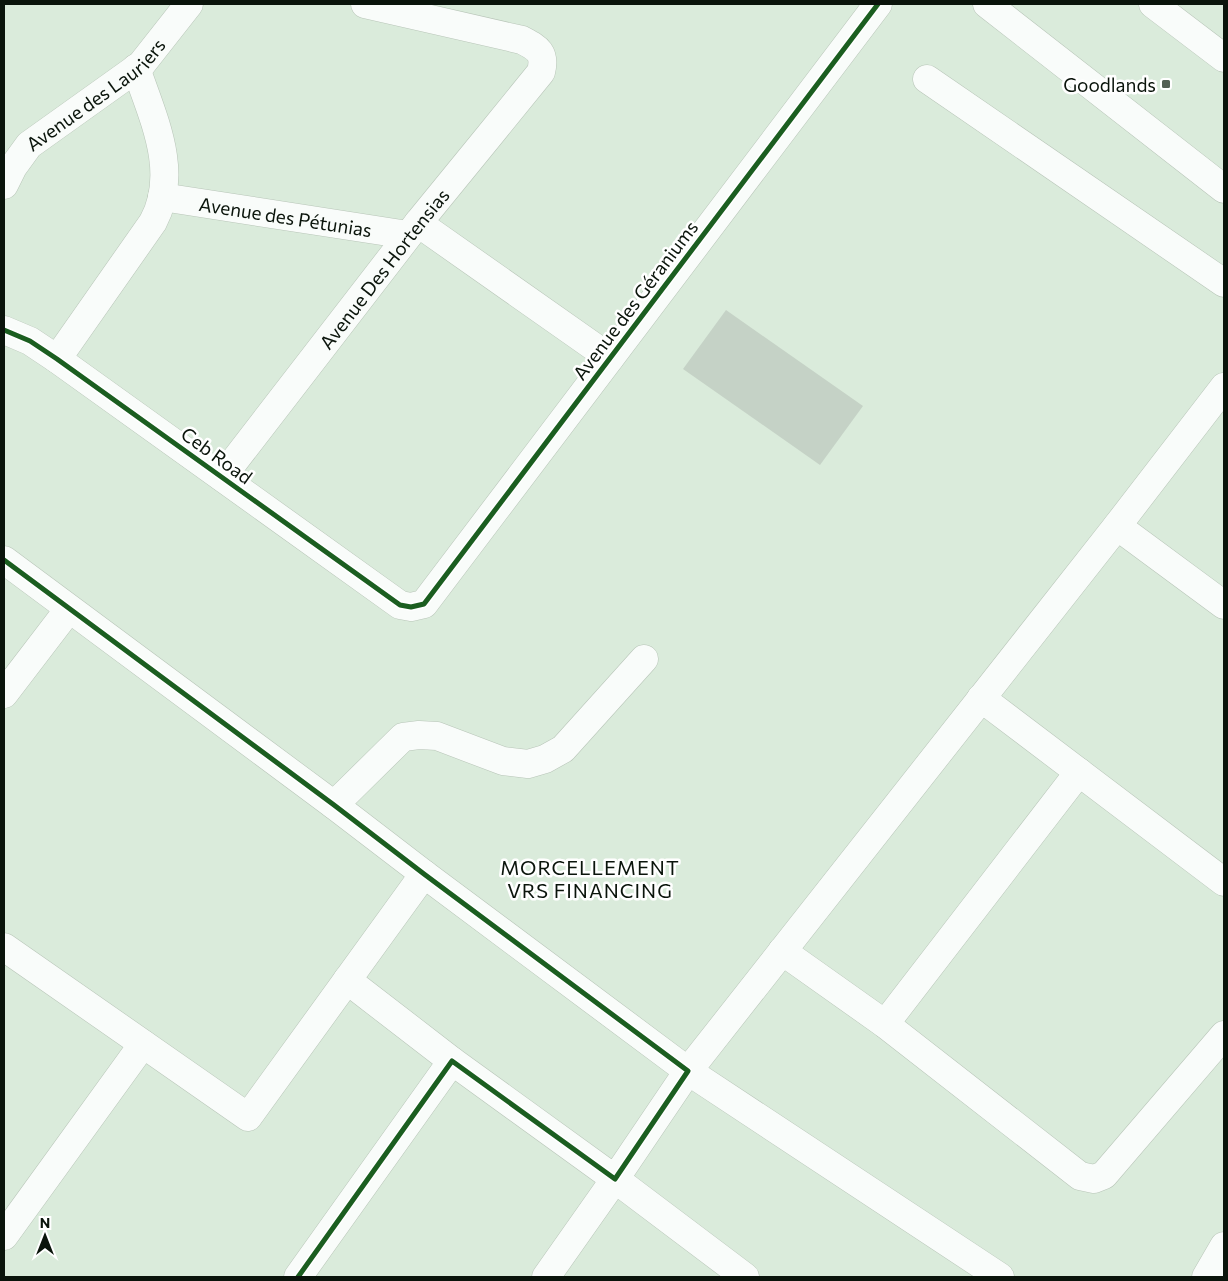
<svg xmlns="http://www.w3.org/2000/svg" width="1228" height="1281" viewBox="0 0 1228 1281" font-family="Commissioner,sans-serif">
<style>
.building{fill:#c5d2c6}
.lines{fill:none;stroke-linecap:round;stroke-linejoin:round}
.minor-casing{stroke:#b8c5b8;stroke-width:29}
.minor{stroke:#f9fcfa;stroke-width:28}
.cycleway-casing{stroke:#fff;stroke-width:8}
.cycleway{stroke:#1b5e20;stroke-width:5}
.poi-dot{fill:#535f54;stroke:#fff;stroke-width:2}
.labels{text-anchor:middle;dominant-baseline:central;stroke-width:5;stroke-linejoin:round;paint-order:stroke}
.poi-label{font-size:19px;fill:#0a140b;stroke:#fff;text-anchor:end}
.street-label{font-size:19px;fill:#0a140b;stroke:#fff}
.neighbourhood-label{font-size:20px;letter-spacing:1px;fill:#0a140b;stroke:#fff}
</style>
<rect width="100%" height="100%" fill="#daebdb"/>
<!-- building -->
<polygon class="building" points="726,310 863,406 820,465 683,369"/>
<g class="lines">
<defs>
<g id="minor">
<polyline points="987,4 1224,189"/>
<polyline points="1153,4 1224,58"/>
<polyline points="927,79 1224,283"/>
<path id="s1" d="M4,185L13,167L29,145L141,65L189,4"/>
<path id="s2" d="M162,197L408,235"/>
<polyline points="418,223 610,358"/>
<polyline points="4,330 30,341 57,359 400,605 411,607 424,604 878,4"/>
<path d="M57,359L153,222C180,172 153,118 136,68"/>
<path id="s3" d="M222,477L418,223L489,136L541,72C546,52 537,48 522,40L365,4"/>
<polyline points="1117,526 1224,605"/>
<polyline points="4,560 334,805 424,874 688,1071 615,1179 452,1061 298,1277"/>
<polyline points="4,694 69,609"/>
<polyline points="981,698 1224,882"/>
<polyline points="334,805 403,737 419,735 437,736 503,761 528,764 545,759 563,749 644,659"/>
<polyline points="4,947 248,1117 424,874"/>
<polyline points="782,951 885,1024 1080,1176 1094,1179 1104,1175 1224,1035"/>
<polyline points="347,980 452,1061"/>
<polyline points="885,1024 1079,772"/>
<polyline points="4,1236 143,1044"/>
<polyline points="546,1277 615,1179 745,1277"/>
<polyline points="1000,1277 688,1071 1117,526 1224,387"/>
<polyline points="1206,1277 1224,1246"/>
</g>
</defs>
<!-- minor casing -->
<use href="#minor" class="minor-casing"/>
<!-- minor -->
<use href="#minor" class="minor"/>
<defs>
<g id="cycleway">
<polyline points="4,330 30,341 57,359 400,605 411,607 424,604 878,4"/>
<polyline points="4,560 334,805 424,874 688,1071 615,1179 452,1061 298,1277"/>
</g>
</defs>
<!-- cycleway casing -->
<use href="#cycleway" class="cycleway-casing"/>
<!-- cycleway -->
<use href="#cycleway" class="cycleway"/>
</g>
<!-- markers -->
<rect class="poi-dot" x="1161" y="79" width="10" height="10" rx="2.5"/>
<g class="labels">
<!-- poi labels -->
<g class="poi-label">
<text x="1156" y="84">Goodlands</text>
</g>
<!-- street labels -->
<g class="street-label">
<text stroke="none"><textPath href="#s1" startOffset="131">Avenue des Lauriers</textPath></text>
<text stroke="none"><textPath href="#s2" startOffset="125">Avenue des Pétunias</textPath></text>
<text stroke="none"><textPath href="#s3" startOffset="264">Avenue Des Hortensias</textPath></text>
<text transform="translate(635 300) rotate(-53)">Avenue des Géraniums</text>
<text transform="translate(217 455) rotate(36)">Ceb Road</text>
</g>
<!-- neighbourhood labels -->
<g class="neighbourhood-label">
<text x="590" y="867">MORCELLEMENT<tspan x="590" dy="23">VRS FINANCING</tspan></text>
</g>
</g>
<!-- border -->
<rect width="1228" height="1281" fill="none" stroke="#0a140b" stroke-width="10"/>
<!-- north arrow -->
<g transform="translate(45 1236)" stroke="#ffffff" stroke-width="4" paint-order="stroke">
<path d="M0-4L9 19L0 12L-9 19Z" fill="#0a140b"/>
<text y="-8" font-size="14" font-weight="bold" text-anchor="middle" fill="#0a140b">N</text>
</g>
</svg>
